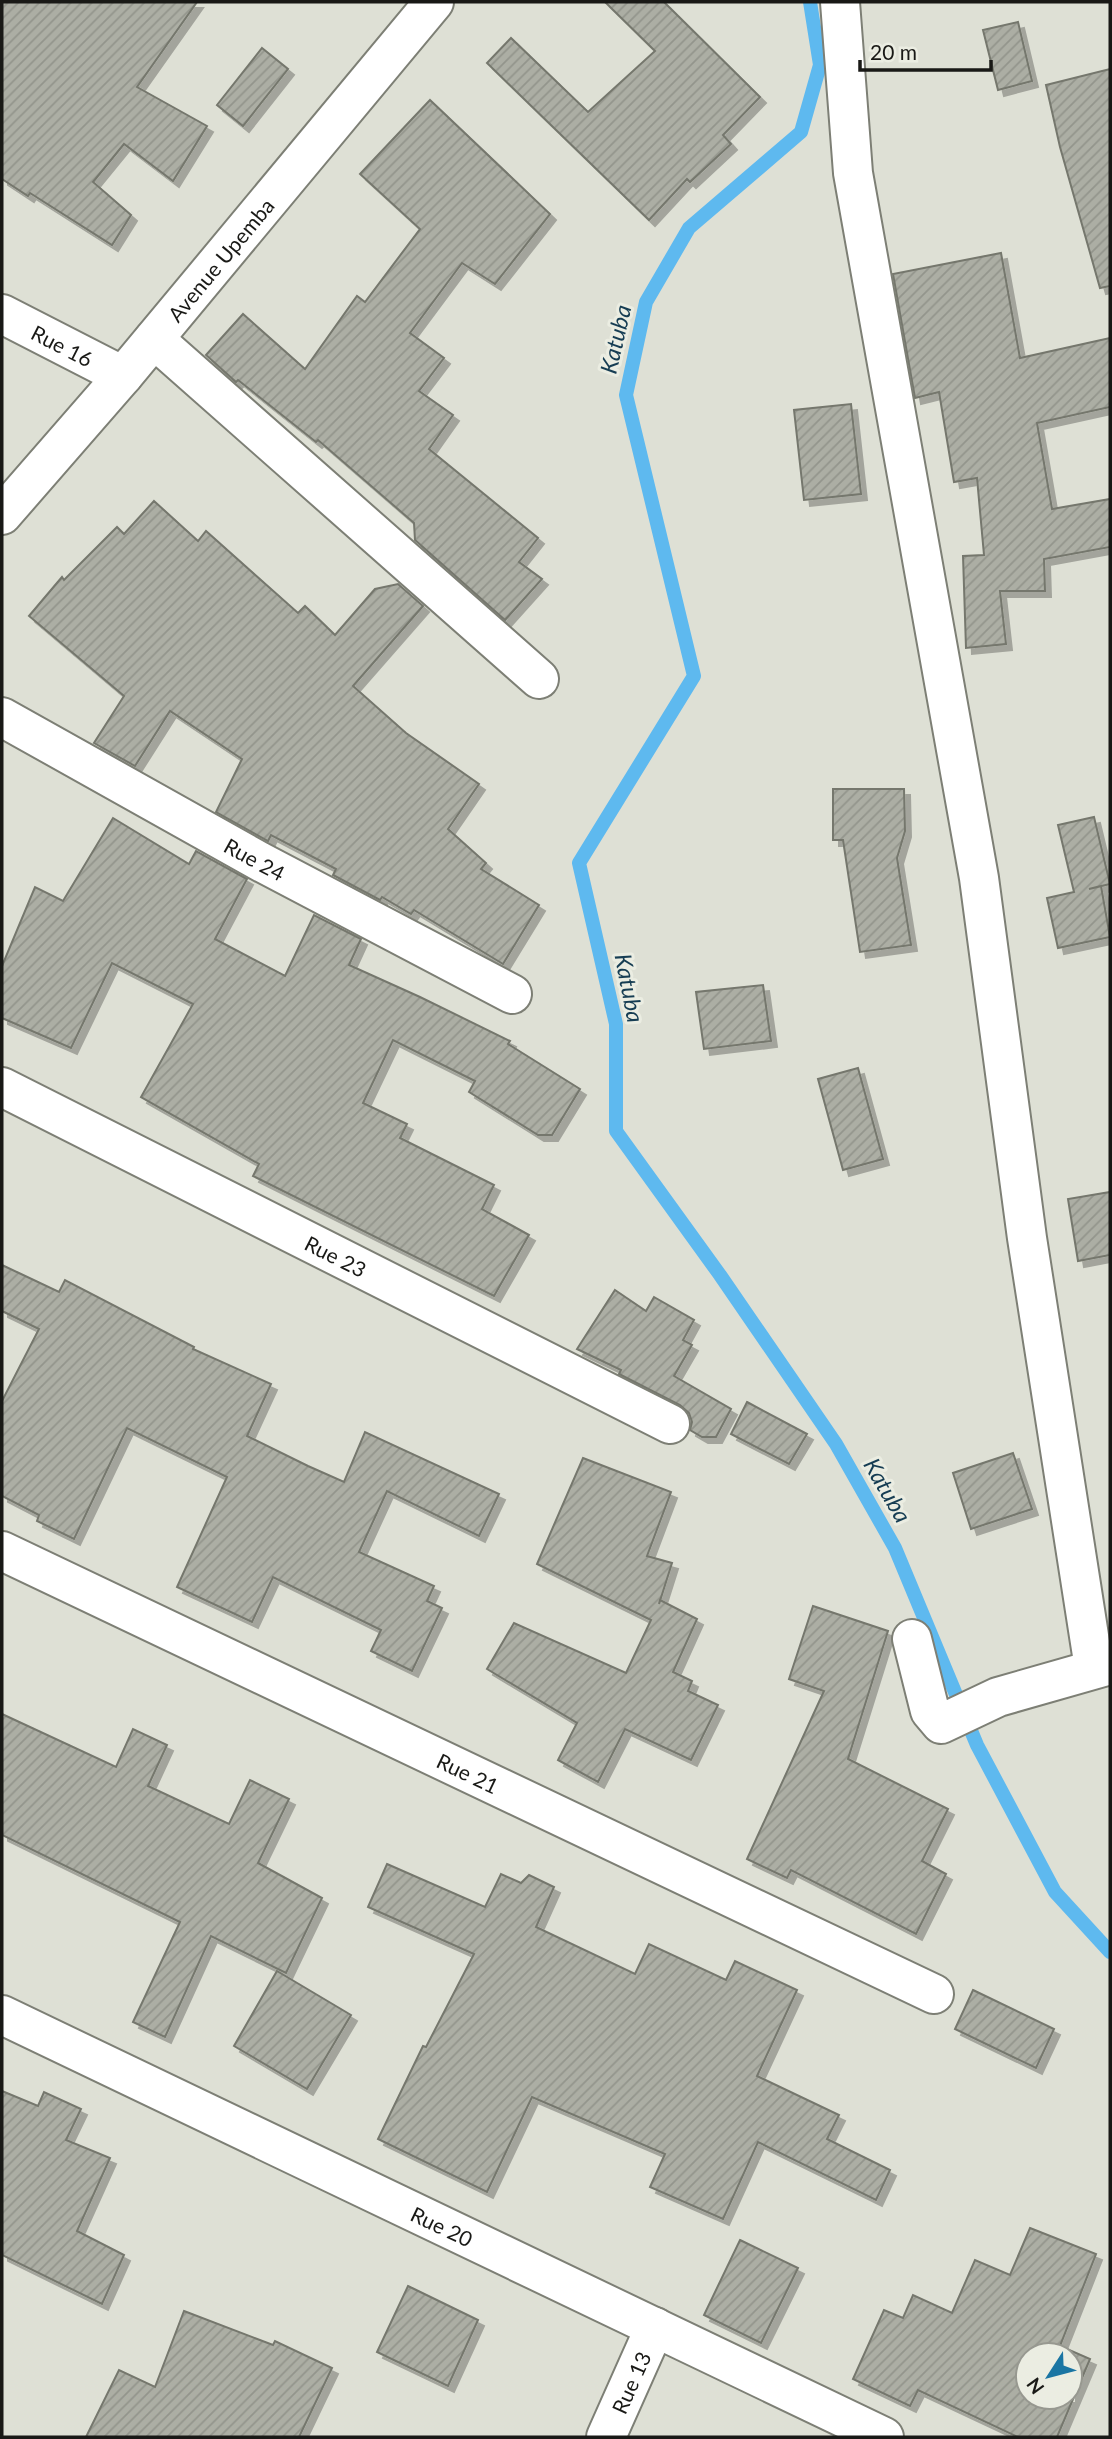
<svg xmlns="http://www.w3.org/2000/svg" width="1112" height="2439" viewBox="0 0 1112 2439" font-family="Lato,sans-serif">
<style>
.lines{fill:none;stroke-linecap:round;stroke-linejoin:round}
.stream{stroke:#5eb9ef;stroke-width:14}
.building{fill:url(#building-hatch);stroke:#75776d;stroke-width:2;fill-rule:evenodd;filter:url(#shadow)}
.street-casing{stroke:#7d7f75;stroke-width:42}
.secondary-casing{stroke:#7d7f75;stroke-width:42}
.street{stroke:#fff;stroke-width:38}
.secondary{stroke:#fff;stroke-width:38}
.labels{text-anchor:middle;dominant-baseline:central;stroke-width:6;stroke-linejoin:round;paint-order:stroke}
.street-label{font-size:21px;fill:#191916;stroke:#ebede2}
.water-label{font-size:23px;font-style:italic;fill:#163d53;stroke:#ebede2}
</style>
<defs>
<pattern id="building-hatch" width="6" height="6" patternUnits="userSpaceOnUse" patternTransform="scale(1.75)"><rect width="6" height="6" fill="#acaea4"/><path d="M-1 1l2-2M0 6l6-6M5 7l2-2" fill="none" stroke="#93958c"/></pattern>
<filter id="shadow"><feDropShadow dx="6" dy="6" stdDeviation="0" flood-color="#0004"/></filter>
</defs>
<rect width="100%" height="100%" fill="#dee0d5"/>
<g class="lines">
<!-- stream -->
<polyline class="stream" points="810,2 820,65 801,132 689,228 646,302 626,395 694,676 579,863 616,1024 616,1131 720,1275 836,1444 895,1548 977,1745 1055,1892 1110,1952"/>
</g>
<!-- building -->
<g class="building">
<polygon points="2,2 197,2 137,87 207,126 173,181 124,144 93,182 131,215 112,245 30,193 28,196 2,179"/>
<polygon points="605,2 664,2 760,97 723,135 731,144 690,182 687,179 649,220 487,63 511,38 588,112 655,51"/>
<polygon points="1018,22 1032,81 998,90 983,30"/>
<polygon points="262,48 288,69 243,126 217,105"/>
<polygon points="1110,69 1110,286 1100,288 1060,147 1046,85"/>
<polygon points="430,100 550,214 495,284 462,263 410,333 444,358 419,391 453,415 429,449 538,538 519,562 542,579 505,620 415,540 414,523 318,440 316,442 238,380 236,382 206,355 243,314 305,369 357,296 365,302 420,229 360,174"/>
<polygon points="1001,253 1020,358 1110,338 1110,407 1037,423 1052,509 1110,499 1110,547 1044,559 1045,591 1000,591 1006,644 966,648 963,556 984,555 977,478 954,482 939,392 915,398 893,274"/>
<polygon points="851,404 861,494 804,500 794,410"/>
<polygon points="154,501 198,541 206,531 298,613 305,606 335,635 375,589 398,584 423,606 353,686 406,733 479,784 448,829 486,863 481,869 539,905 503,964 414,910 411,914 382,897 380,900 333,875 336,869 271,835 268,841 216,812 242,759 170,711 135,766 94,743 124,696 29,616 62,577 64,580 117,527 124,534"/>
<polygon points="833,789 904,789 905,831 897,858 911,945 860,952 843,840 833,840"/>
<polygon points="1094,817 1110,884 1089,889 1101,886 1110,937 1058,948 1047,898 1074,892 1058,825"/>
<polygon points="113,818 189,864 196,851 247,879 215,939 285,976 314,915 361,939 349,965 420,997 510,1041 508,1044 580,1089 552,1135 538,1135 469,1092 475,1081 393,1040 363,1103 407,1124 400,1138 494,1185 482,1209 529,1235 494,1296 253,1176 259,1164 141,1097 193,1004 112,963 71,1048 2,1018 2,966 35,887 63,901"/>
<polygon points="763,985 771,1041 704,1049 696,992"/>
<polygon points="858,1068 883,1159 843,1170 818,1079"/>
<polygon points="1110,1192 1110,1255 1078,1261 1068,1199"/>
<polygon points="2,1265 59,1292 65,1280 194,1347 193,1349 271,1384 247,1436 308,1466 344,1482 365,1432 499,1494 479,1536 387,1491 359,1552 434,1586 427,1601 442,1608 412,1671 371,1651 381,1630 273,1577 252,1622 177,1587 227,1477 127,1428 74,1539 37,1521 39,1515 2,1496 2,1401 39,1329 2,1311"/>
<polygon points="615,1290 646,1311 654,1297 694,1320 683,1340 692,1345 674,1376 731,1409 716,1437 702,1437 690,1430 692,1422 689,1413 680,1405 619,1374 621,1370 577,1349"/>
<polygon points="747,1402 807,1434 789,1464 731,1434"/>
<polygon points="1013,1453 1032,1509 971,1529 953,1473"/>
<polygon points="583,1458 671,1492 647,1556 672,1563 659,1604 660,1600 697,1619 673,1672 692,1681 688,1691 718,1705 691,1760 625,1729 598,1782 558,1760 577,1723 487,1669 514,1623 626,1673 651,1620 537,1564"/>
<polygon points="813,1606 888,1631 848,1759 948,1809 922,1861 946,1874 916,1934 791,1870 787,1878 747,1859 824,1691 789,1679"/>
<polygon points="2,1714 116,1767 133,1729 167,1745 148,1786 229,1824 250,1780 289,1799 258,1863 322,1898 286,1973 211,1936 165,2037 133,2022 180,1922 2,1835"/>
<polygon points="387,1864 485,1907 501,1874 521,1883 529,1875 554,1887 536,1927 635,1974 649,1944 726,1980 735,1961 797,1990 757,2076 839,2115 827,2139 890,2170 876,2200 758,2142 723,2219 650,2187 665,2154 532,2097 487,2192 378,2139 423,2046 426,2047 474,1954 368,1907"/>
<polygon points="277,1971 351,2015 307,2089 234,2046"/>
<polygon points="973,1990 1054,2029 1036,2068 955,2029"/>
<polygon points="2,2091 38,2106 44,2092 81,2109 66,2140 110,2158 77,2231 124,2255 102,2304 2,2255"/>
<path d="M1030,2228L1096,2254L1060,2346L1090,2359L1057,2437H1018L918,2390L910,2406L853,2379L884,2310L903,2318L913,2295L952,2313L975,2260L1010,2275ZM1028,2355H1070V2397H1028Z"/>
<polygon points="740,2240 798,2268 761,2343 704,2315"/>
<polygon points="408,2286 478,2320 448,2386 377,2352"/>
<polygon points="184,2311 273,2345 275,2341 332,2368 299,2437 86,2437 119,2370 155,2387"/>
</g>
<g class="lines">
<defs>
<g id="street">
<polyline points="840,2 853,173 979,878 1027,1238 1094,1668"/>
<path id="s1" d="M2,314L123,376"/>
<polyline points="154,339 539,679"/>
<path id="s2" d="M2,717L259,861L512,994"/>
<path id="s3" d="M2,1087L670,1424"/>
<path id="s4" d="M2,1551L934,1994"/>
<polyline points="912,1639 930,1711 941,1724 998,1697 1110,1665"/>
<path id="s5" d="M2,2015L884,2437"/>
<path id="s6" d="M606,2437L655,2327"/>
</g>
<g id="secondary">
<path id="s7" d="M2,515L123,376L434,2"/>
</g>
</defs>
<!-- street casing -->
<use href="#street" class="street-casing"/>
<!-- secondary casing -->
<use href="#secondary" class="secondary-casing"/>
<!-- street -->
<use href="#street" class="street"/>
<!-- secondary -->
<use href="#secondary" class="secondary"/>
</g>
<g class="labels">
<!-- street labels -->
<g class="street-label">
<text stroke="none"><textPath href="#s7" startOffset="336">Avenue Upemba</textPath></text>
<text stroke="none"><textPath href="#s1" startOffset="68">Rue 16</textPath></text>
<text stroke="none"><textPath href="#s2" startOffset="290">Rue 24</textPath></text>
<text stroke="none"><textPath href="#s3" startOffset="374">Rue 23</textPath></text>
<text stroke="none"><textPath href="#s4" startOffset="516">Rue 21</textPath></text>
<text stroke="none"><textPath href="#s5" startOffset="488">Rue 20</textPath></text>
<text stroke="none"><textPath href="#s6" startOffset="60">Rue 13</textPath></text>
</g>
<!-- water labels -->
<g class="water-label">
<text transform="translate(615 339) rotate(-77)">Katuba</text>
<text transform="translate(630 988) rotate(79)">Katuba</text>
<text transform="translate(888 1490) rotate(60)">Katuba</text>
</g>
</g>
<!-- border -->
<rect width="1112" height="2439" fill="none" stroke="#191916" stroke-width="7"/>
<!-- north arrow -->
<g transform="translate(1049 2376) rotate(234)"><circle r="33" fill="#ebede2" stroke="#979890" stroke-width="2"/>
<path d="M0-5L12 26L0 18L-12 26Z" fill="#1a75a3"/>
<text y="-10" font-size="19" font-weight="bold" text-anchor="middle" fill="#191916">N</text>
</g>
<!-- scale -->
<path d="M860 60v10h131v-10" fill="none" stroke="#191916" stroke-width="3.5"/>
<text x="870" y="60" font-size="21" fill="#191916" stroke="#ebede2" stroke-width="5" paint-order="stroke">20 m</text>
</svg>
